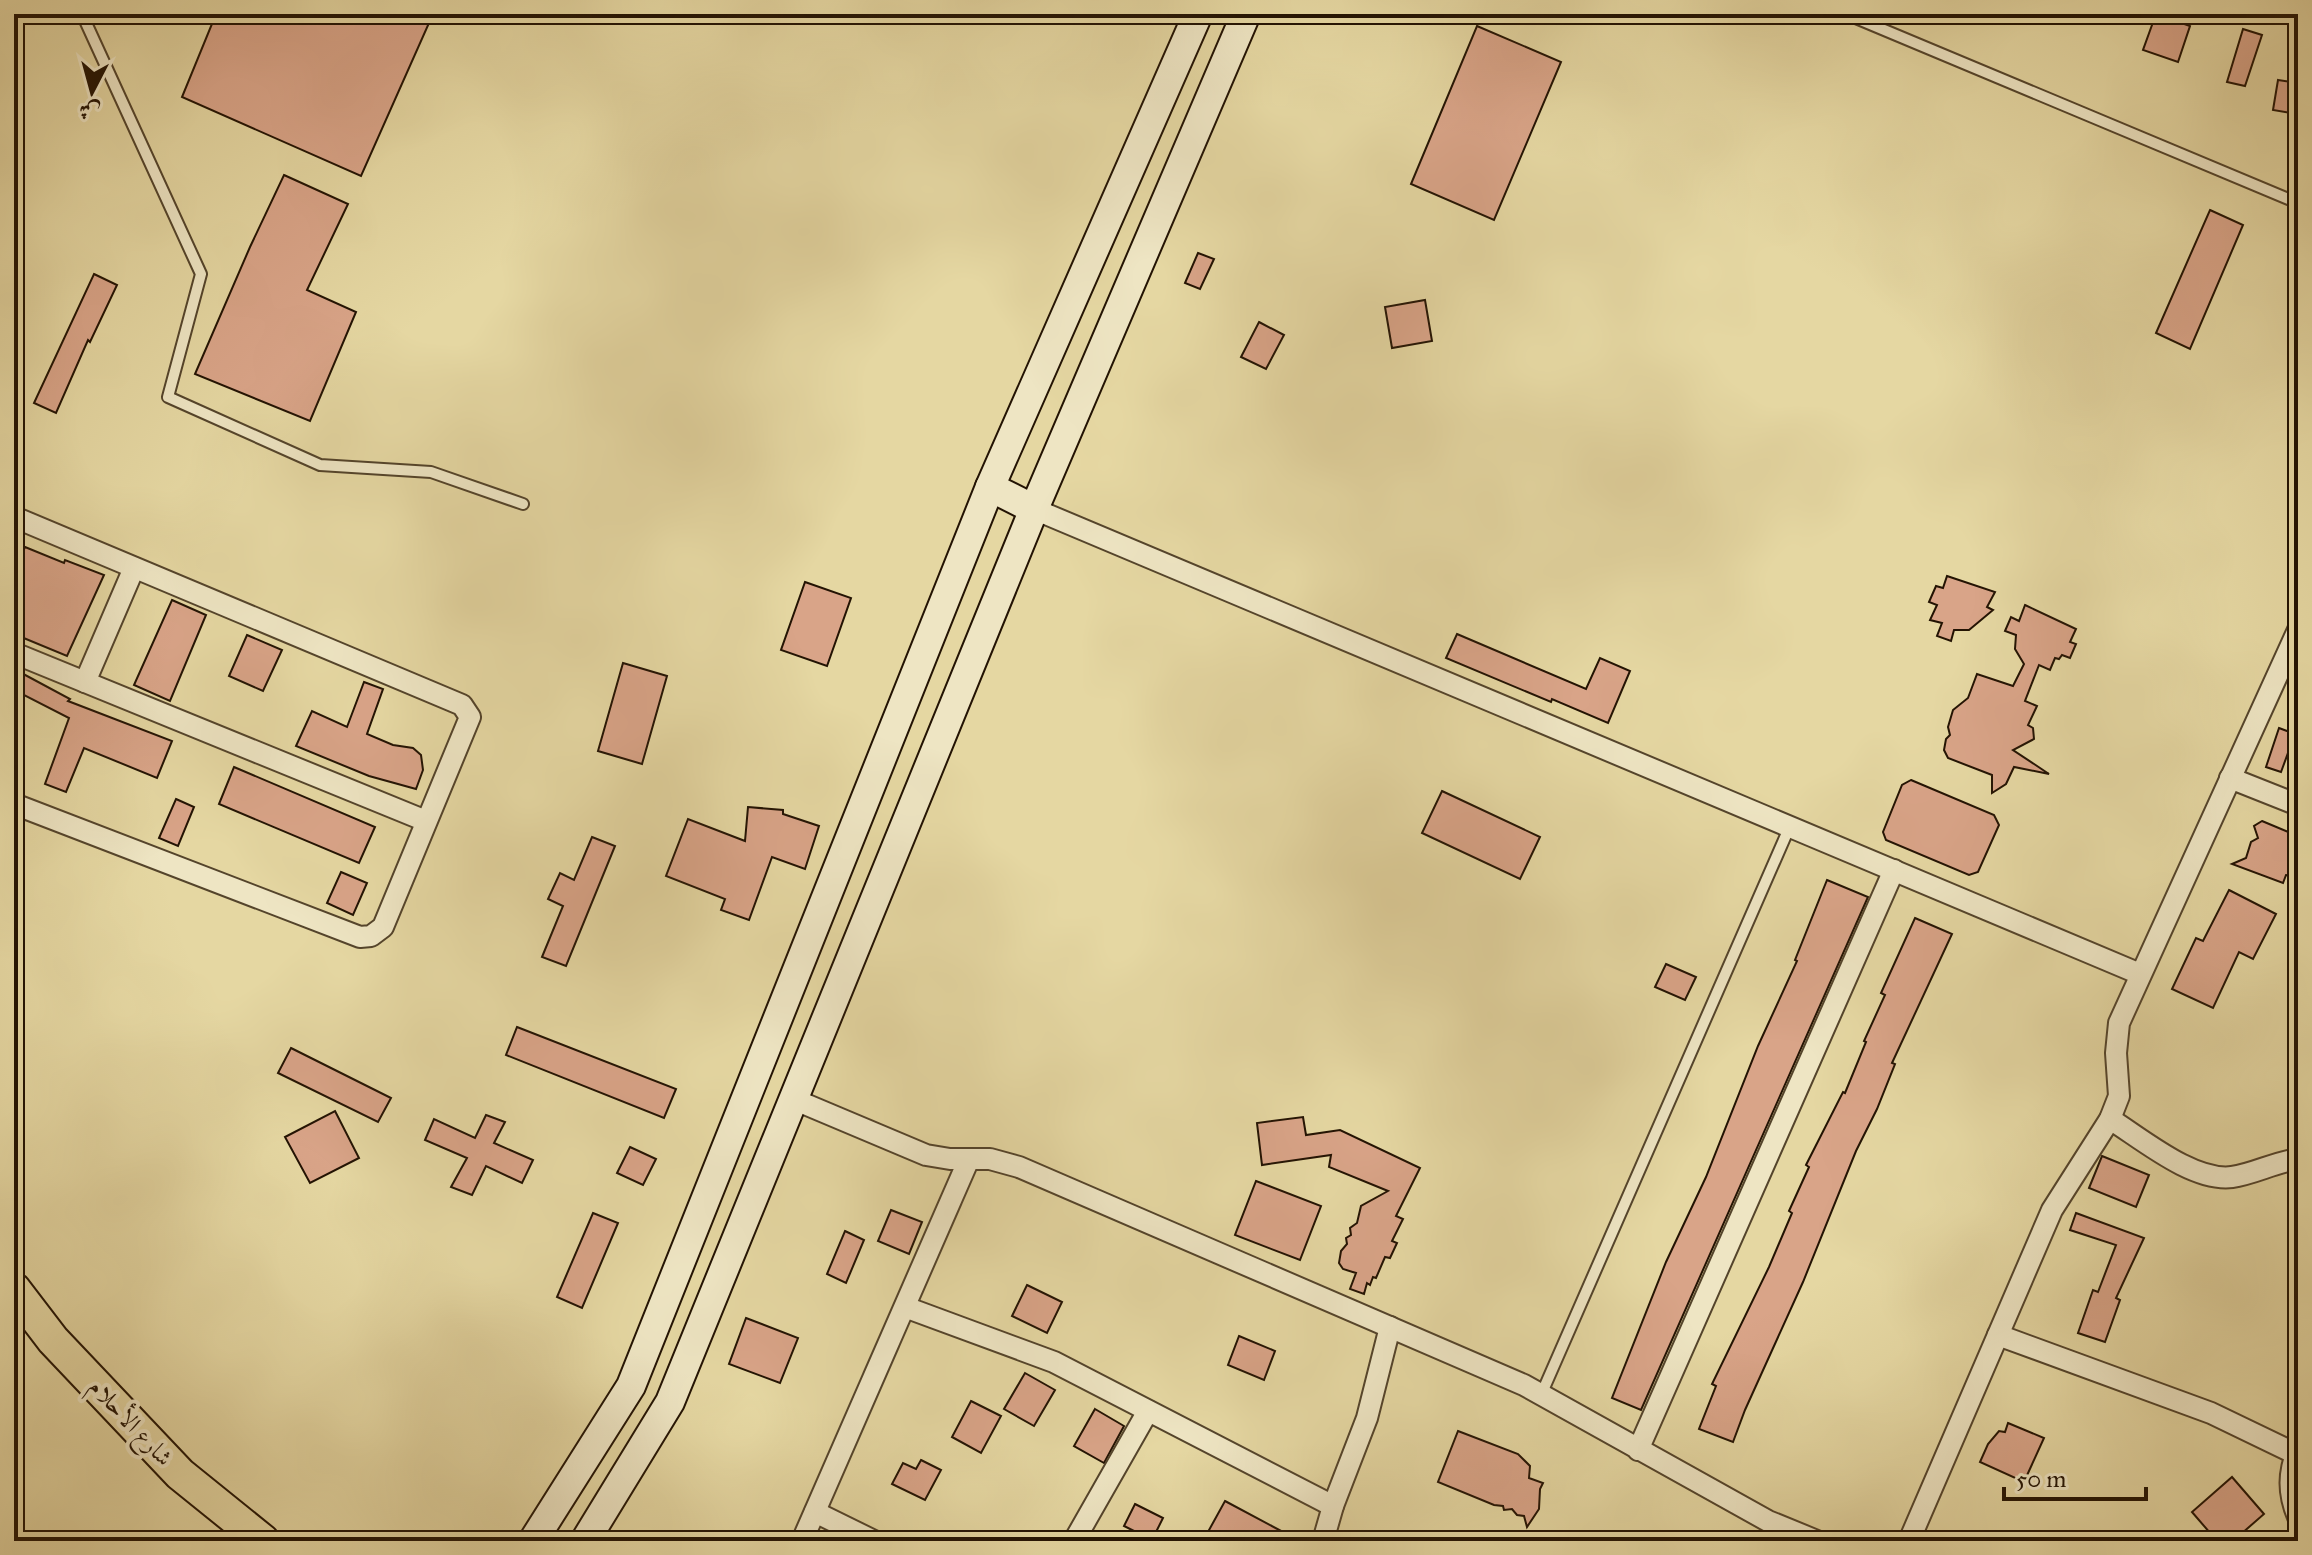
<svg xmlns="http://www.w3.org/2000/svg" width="2312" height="1555" viewBox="0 0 2312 1555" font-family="'IM FELL Great Primer',Amiri,serif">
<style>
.building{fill:#d9a488;stroke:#231303;stroke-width:2}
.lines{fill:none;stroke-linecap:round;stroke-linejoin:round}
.lane-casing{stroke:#54442b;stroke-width:14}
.street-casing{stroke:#54442b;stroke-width:24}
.secondary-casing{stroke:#231303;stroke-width:32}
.primary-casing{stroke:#231303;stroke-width:36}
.lane{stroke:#eee5c3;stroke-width:10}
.street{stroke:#eee5c3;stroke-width:20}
.secondary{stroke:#eee5c3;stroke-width:28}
.primary{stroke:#e5d7a2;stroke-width:32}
.labels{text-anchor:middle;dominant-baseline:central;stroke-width:8;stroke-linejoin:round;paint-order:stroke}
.street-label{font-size:24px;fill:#231303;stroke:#eee5c3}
</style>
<rect width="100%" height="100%" fill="#e5d7a2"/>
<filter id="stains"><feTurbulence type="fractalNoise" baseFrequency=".0025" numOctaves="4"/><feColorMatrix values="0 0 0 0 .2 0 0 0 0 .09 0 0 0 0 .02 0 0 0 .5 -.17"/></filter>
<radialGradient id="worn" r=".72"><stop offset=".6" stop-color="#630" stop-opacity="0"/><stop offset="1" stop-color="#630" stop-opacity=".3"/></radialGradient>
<!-- building -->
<g class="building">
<polygon points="216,14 433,14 361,176 182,97"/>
<polygon points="2156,14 2190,26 2178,62 2143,50"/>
<polygon points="1477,26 1561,62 1494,220 1411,184"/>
<polygon points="2243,29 2262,35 2245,86 2227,82"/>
<polygon points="2278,80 2298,83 2298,114 2273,110"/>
<polygon points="284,175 348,204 307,290 356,312 310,421 195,374 250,247"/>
<polygon points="2210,210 2243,225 2190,349 2156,333"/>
<polygon points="1198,253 1214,259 1200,289 1185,283"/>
<polygon points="94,274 117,285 90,342 88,340 56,413 34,403"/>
<polygon points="1425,300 1432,341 1392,348 1385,307"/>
<polygon points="1259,322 1284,335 1266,369 1241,357"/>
<polygon points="25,547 64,563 65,560 104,575 67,656 14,634 14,571"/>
<polygon points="1947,576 1995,592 1987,607 1993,610 1969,630 1954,630 1951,641 1937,636 1942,623 1930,620 1937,605 1929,602 1936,586 1943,588"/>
<polygon points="805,582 851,598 827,666 781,650"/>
<polygon points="172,600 206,615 170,701 134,685"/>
<polygon points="2025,605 2076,629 2070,642 2076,644 2070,658 2062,655 2059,659 2055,658 2050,670 2039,665 2025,701 2037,706 2028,725 2033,728 2034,739 2013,750 2049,774 2014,767 2006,784 1992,793 1992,775 1948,758 1944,750 1946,739 1950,735 1948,727 1953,710 1968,698 1977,674 2013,686 2024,664 2015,649 2016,635 2005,631 2011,617 2019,621"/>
<polygon points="1457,634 1586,689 1600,658 1630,671 1608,723 1552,699 1551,702 1446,658"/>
<polygon points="247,635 282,650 263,691 229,676"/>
<polygon points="623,663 667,676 642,764 598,751"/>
<polygon points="14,669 70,699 68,701 172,741 157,778 84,748 66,792 45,784 69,718 14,690"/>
<polygon points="364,682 383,689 367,734 393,745 413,748 421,755 423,770 416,789 369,776 296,746 312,711 347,727"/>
<polygon points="2279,728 2295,734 2281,772 2266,767"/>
<polygon points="234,767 375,827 359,863 219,804"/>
<polygon points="1911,780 1994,815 1999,825 1978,872 1969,875 1886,840 1883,832 1902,785"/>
<polygon points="1442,791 1540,837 1520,879 1422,833"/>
<polygon points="176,799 194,807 178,846 159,838"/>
<polygon points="748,807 783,810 783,814 819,826 805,869 772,857 749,920 721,910 725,899 666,876 688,819 745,841"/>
<polygon points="2262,821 2298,836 2298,877 2286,875 2283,883 2232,864 2246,858 2251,842 2258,838 2254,826"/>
<polygon points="592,837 615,846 566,966 542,957 563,906 548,899 560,873 574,880"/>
<polygon points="341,872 367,883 353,915 327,903"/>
<polygon points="1827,880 1868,897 1641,1410 1612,1398 1666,1262 1706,1177 1758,1046 1797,961 1795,960"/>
<polygon points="2229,890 2276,914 2253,959 2239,952 2213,1008 2172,989 2196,938 2203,941"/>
<polygon points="1915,918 1952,934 1892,1063 1895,1064 1877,1109 1856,1151 1803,1282 1745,1410 1733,1442 1699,1429 1716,1386 1712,1384 1769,1267 1792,1213 1789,1211 1809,1167 1806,1165 1843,1092 1845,1093 1866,1042 1864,1041 1885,995 1881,993"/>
<polygon points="1666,964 1696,977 1685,1000 1655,987"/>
<polygon points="517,1027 676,1089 664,1118 506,1055"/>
<polygon points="291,1048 391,1098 378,1122 278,1073"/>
<polygon points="335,1111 359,1158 310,1183 285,1137"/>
<polygon points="486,1115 505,1122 494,1143 533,1160 522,1183 486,1166 472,1195 451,1187 467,1158 425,1140 434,1119 475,1138"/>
<polygon points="1303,1117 1306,1135 1340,1130 1420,1168 1396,1216 1403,1219 1392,1241 1397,1243 1390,1258 1385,1257 1376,1278 1373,1277 1370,1285 1367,1283 1364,1294 1350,1289 1356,1273 1343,1269 1339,1263 1341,1251 1347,1244 1346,1238 1351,1235 1350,1228 1357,1223 1361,1206 1388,1191 1329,1167 1331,1155 1262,1165 1257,1123"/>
<polygon points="630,1147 656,1159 643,1185 617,1173"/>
<polygon points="2102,1156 2149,1175 2136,1207 2089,1188"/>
<polygon points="1256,1181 1321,1206 1300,1260 1235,1235"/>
<polygon points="891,1210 922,1222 909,1254 878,1241"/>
<polygon points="593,1213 618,1223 582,1308 557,1297"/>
<polygon points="2076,1213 2144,1238 2116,1298 2120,1300 2105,1342 2078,1333 2093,1290 2098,1292 2116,1245 2070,1230"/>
<polygon points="845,1231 864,1240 846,1283 827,1274"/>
<polygon points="1027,1285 1062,1302 1047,1333 1012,1316"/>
<polygon points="746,1318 798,1338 780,1383 729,1364"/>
<polygon points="1239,1336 1275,1351 1264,1380 1228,1365"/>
<polygon points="1025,1373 1055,1390 1034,1426 1004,1409"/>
<polygon points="971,1401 1001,1416 981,1453 952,1437"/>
<polygon points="1095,1409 1124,1426 1104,1463 1074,1446"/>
<polygon points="2008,1423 2044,1438 2024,1482 1980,1462 1988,1444 1999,1431 2005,1432"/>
<polygon points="1458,1431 1518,1454 1530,1466 1529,1478 1543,1483 1540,1489 1539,1509 1527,1527 1524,1516 1517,1515 1512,1509 1504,1510 1503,1506 1494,1505 1438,1482"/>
<polygon points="921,1460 941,1470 925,1500 892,1484 903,1463 916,1469"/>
<polygon points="2232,1477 2264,1514 2233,1541 2217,1541 2192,1512"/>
<polygon points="1225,1501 1300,1541 1203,1541"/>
<polygon points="1135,1504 1163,1518 1152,1540 1124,1526"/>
</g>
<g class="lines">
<defs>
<g id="lane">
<polyline points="82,14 201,274 168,397 320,465 431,472 523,504"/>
<polyline points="1846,14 2298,203"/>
<polyline points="1541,1395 1790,826"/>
</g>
<g id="street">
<polyline points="1034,509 2140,974"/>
<polyline points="14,517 462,705 470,717 383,927 371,936 360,937 14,804"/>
<polyline points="14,653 426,821"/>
<polyline points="85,682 134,568"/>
<polyline points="2230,778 2298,805"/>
<polyline points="793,1099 926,1155 950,1159 990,1159 1019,1167 1524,1385 1768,1521 1817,1541"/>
<path d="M2110,1119C2142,1139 2193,1182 2232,1177C2254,1174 2275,1162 2298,1159"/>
<polyline points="905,1307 1054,1362 1333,1506"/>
<polyline points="1998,1335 2211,1413 2296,1454"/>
<path d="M2298,1449C2288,1473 2288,1493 2298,1517"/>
<polyline points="1638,1450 1894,870"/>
<polyline points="815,1512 874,1541"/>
<polyline points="802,1541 969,1159"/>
<polyline points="1074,1541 1148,1411"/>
<polyline points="1323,1541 1333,1506 1367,1418 1390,1327"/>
<polyline points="1909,1541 2052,1210 2110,1119 2119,1096 2116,1053 2119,1023 2298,630"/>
</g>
<g id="secondary">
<polyline points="990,487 1034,509"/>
<polyline points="533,1541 631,1386 990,487 1198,14"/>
<polyline points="585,1541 670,1402 1034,509 1246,14"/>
</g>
<polyline id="primary" points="14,1289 53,1340 180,1474 263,1541"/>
</defs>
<!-- lane casing -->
<use href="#lane" class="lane-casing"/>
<!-- street casing -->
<use href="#street" class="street-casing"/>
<!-- secondary casing -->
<use href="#secondary" class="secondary-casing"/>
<!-- primary casing -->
<use href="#primary" class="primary-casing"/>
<!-- lane -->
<use href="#lane" class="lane"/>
<!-- street -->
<use href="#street" class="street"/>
<!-- secondary -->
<use href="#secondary" class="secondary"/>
<!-- primary -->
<use href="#primary" class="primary"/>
</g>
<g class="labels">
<!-- street labels -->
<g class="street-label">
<text transform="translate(131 1422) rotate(47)">شارع الأحلام</text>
</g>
</g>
<!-- margin -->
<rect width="2312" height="1555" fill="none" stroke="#e5d7a2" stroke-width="48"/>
<rect x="16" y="16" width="2280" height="1523" fill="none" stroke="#231303" stroke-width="4"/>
<rect x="24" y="24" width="2264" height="1507" fill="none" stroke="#231303" stroke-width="2"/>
<!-- north arrow -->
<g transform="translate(92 92) rotate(186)" stroke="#eee5c3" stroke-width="6" paint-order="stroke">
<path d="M0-6L14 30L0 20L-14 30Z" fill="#231303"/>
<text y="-12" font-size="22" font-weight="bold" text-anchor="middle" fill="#231303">ش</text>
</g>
<!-- scale -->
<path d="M2004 1487v12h142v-12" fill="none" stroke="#231303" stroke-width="4"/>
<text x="2016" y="1487" font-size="24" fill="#231303" stroke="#eee5c3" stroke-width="6" paint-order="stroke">50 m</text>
<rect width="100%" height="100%" filter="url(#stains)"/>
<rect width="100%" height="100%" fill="url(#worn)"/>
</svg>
